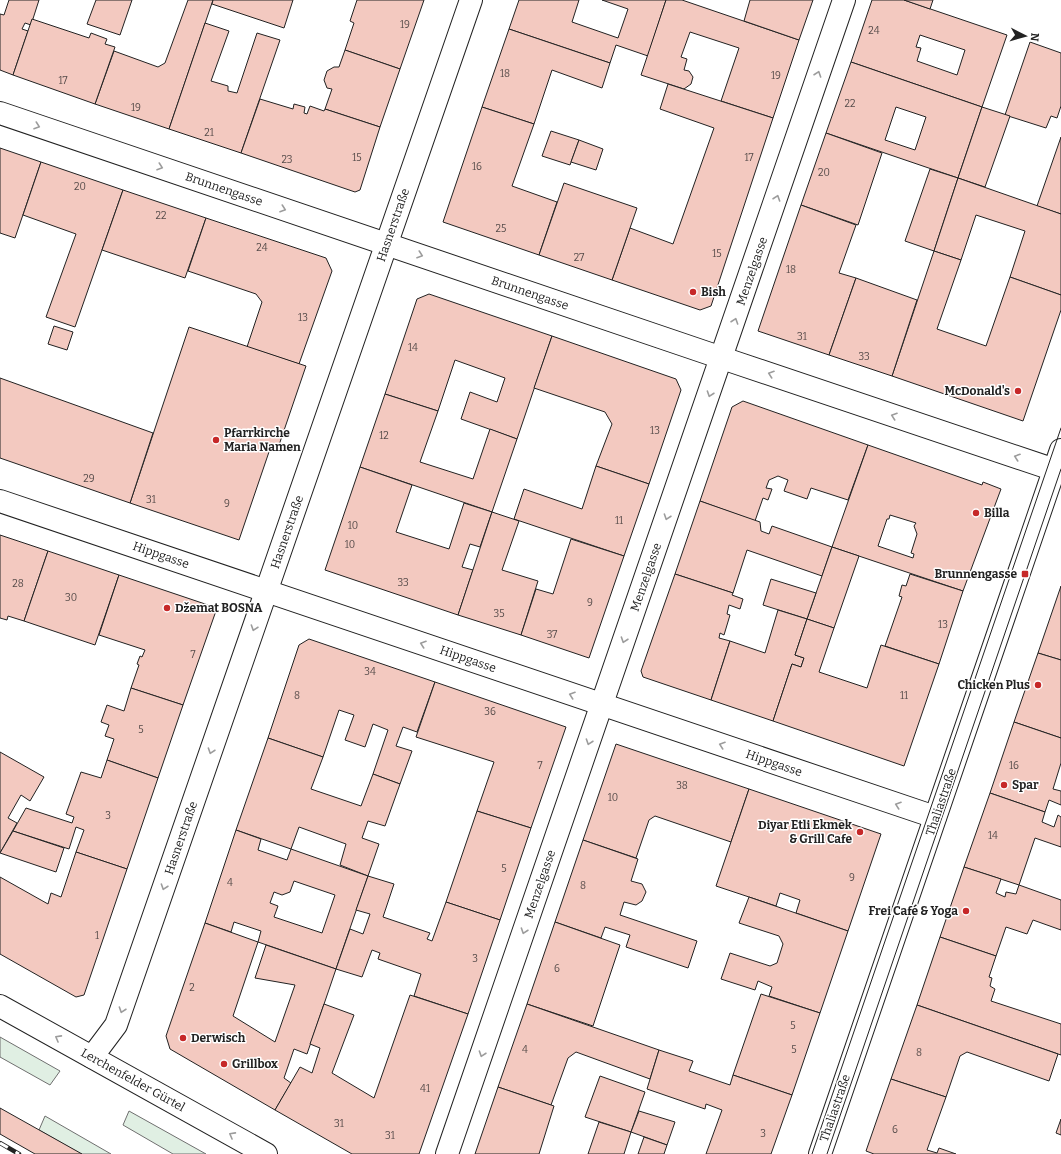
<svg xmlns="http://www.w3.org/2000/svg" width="1061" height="1154" viewBox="0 0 1061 1154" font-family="Bitter,serif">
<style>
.green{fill:#e0efe3;stroke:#6f6f6f}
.building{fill:#f3c9c0;stroke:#222;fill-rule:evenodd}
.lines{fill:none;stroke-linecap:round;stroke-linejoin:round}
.pedestrian-casing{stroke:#222;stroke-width:24}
.minor-casing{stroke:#222;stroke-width:24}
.secondary-casing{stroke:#222;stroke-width:24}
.primary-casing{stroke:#222;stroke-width:24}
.pedestrian{stroke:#fff;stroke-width:22}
.minor{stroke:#fff;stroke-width:22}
.secondary{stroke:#fff;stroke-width:22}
.primary{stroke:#fff;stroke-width:22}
.tram{stroke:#222;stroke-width:1}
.rail-casing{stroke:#222;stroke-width:4.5}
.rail{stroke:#fff;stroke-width:3;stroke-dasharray:9;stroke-linecap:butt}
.oneway{stroke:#9c9c9c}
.poi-dot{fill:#c62828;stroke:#fff;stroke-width:1.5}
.labels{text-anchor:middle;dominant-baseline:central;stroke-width:3;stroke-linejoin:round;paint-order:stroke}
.number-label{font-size:10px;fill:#564c4a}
.street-label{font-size:12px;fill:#222;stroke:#fff}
.poi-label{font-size:12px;font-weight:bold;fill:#222;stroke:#fff;text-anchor:start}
</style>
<rect width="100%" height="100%" fill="#fff"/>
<!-- green -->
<g class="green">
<polygon points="0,1037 60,1071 50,1085 0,1057"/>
<polygon points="129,1111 206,1154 173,1154 123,1125"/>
<polygon points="45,1116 111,1154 81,1154 39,1130"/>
</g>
<!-- building -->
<g class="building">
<polygon points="9,0 39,0 31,25 25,23 22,29 28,31 13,75 0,70 0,14 4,15"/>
<polygon points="96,0 132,0 120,35 87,24"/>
<polygon points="188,0 213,0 169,129 95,104 114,51 158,67 165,63"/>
<polygon points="213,0 293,0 284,28 212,4"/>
<polygon points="357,0 424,0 400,69 345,50 354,23 350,21"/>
<polygon points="519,0 579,0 572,22 618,38 628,9 602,0 666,0 648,56 616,45 610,63 509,29"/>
<polygon points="666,0 682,0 799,40 773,118 721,101 739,48 690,32 681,57 687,59 684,70 689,71 693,77 691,84 684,89 641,75"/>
<polygon points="750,0 813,0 799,40 744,21"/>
<path d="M872,0H904L1007,35L982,107L851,62ZM920,35L965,50L957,75L917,61L921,48L916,47Z"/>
<polygon points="904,0 933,0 930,9"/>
<polygon points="32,19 89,38 91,33 107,39 105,44 115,47 95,104 13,75"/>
<polygon points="205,23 229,31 211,81 228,86 228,91 237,93 257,33 280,40 241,153 169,129"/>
<polygon points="509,29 610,63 602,88 552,70 534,124 482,107"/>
<polygon points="1030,42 1061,53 1061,106 1057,118 1051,116 1046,128 1005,115"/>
<polygon points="345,50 400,69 380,127 325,109 332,89 327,88 324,80 327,71 334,67 339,67"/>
<path d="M851,62L982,107L958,178L826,133ZM896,107L926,117L915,150L885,140Z"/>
<polygon points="668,84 773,118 711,306 700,310 612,280 630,228 673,244 714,128 660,109"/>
<polygon points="260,99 293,109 294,104 305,107 304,113 307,114 310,106 324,111 325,109 380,127 360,190 355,192 241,153"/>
<polygon points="482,107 534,124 512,186 557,202 539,255 443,222"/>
<polygon points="982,107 1010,116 985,187 958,178"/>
<polygon points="551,131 579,140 570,165 542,156"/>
<polygon points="826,133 882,153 858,225 801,205"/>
<polygon points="1061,137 1061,214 1037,206"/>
<polygon points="579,140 603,149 596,170 571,162"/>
<polygon points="0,148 41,162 15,238 0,233"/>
<polygon points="41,162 123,190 75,327 46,317 76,234 23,215"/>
<polygon points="930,169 958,178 934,251 905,241"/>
<polygon points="958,178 1061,214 1061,295 1010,277 1025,231 976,215 961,260 934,251"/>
<polygon points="564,183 637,208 612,280 539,255"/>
<polygon points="123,190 206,218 185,278 102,250"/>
<polygon points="801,205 856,225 839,273 856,278 829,355 758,331"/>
<polygon points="206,218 326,258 332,271 299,364 247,347 262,302 256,294 188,271"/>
<polygon points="934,251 961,260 937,329 986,346 1010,277 1061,295 1061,310 1023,421 892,376"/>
<polygon points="856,278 917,300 892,376 829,355"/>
<polygon points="429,294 552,336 517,439 461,419 470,392 497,402 505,378 455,360 438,411 385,394 417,299"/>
<polygon points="54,326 73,332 67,350 48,344"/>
<polygon points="189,327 306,366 278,448 271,446 239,540 130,503"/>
<polygon points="552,336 676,379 681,390 649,484 596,466 612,424 605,412 534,388"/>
<polygon points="0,378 153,433 130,503 0,458"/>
<polygon points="385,394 438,411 420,462 473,479 490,429 517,439 492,512 360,467"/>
<polygon points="743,401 868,445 848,500 811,488 807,499 784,491 788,480 778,476 769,480 766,488 772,489 768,500 763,498 755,521 700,501 732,407"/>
<path d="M868,445L982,485L983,482L1001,489L963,591L832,547ZM890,515L916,523L914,526L917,534L911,553L914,554L913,558L878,546L887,519H889Z"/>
<polygon points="596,466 649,484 624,556 514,519 524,489 582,509"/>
<polygon points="360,467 412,485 396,532 449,549 464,503 492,512 480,547 470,544 462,567 473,570 458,615 325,570"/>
<polygon points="700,501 760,522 761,531 769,534 772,526 832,547 822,576 747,550 733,593 675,574"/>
<polygon points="492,512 519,521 502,570 538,581 521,635 458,615"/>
<polygon points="0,535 48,551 24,621 8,616 7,620 0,618"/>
<polygon points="571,539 624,556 589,658 521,635 536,589 553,594"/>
<polygon points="832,547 859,556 834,628 807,619"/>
<polygon points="48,551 119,575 95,645 24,621"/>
<polygon points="675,574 733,593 732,595 743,599 740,609 729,605 727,614 730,615 724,635 720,633 719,638 730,641 711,700 643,677 641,671"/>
<polygon points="910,574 963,591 939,664 885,646 902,597 899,596 902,585 906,586"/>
<polygon points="119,575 217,608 183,705 131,688 139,665 137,664 140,656 142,657 145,650 99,635"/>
<polygon points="771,579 816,593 807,619 763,605"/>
<polygon points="1061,586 1061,660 1038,653"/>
<polygon points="778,610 807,619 795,655 804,658 801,667 792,664 773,721 711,700 730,641 765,653"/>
<polygon points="807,619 834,628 819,672 867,688 881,645 939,664 904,766 773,721 792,664 801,667 804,658 795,655"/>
<polygon points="309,639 435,682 417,732 403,727 396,746 412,751 400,784 373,774 388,730 373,724 365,747 345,740 354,715 339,710 323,757 268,738 299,645"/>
<polygon points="1038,653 1061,660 1061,738 1014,722"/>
<polygon points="435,682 566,727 531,828 477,811 494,762 416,737"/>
<polygon points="131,688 183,705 158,778 107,760 114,739 105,736 109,725 101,722 107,705 124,711"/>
<polygon points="1014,722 1061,738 1061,763 1053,789 1061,791 1061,805 1049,800 1045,812 990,793"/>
<polygon points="268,738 323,757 311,789 361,806 373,774 400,784 385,826 368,821 362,838 379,844 368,876 340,865 346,844 299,827 291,849 236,830"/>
<polygon points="616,744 749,789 731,842 655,816 649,820 636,858 583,840"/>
<polygon points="0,752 44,777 30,801 21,795 8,818 17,823 0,853"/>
<polygon points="107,760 158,778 127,869 76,852 84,830 76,827 69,849 13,831 26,808 72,823 74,817 66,814 81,772 101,778"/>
<polygon points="749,789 881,834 848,931 796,913 800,900 780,893 776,906 716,886"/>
<polygon points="990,793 1045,812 1042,822 1054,827 1058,815 1061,817 1061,847 1035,838 1019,885 964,867"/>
<polygon points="477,811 531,828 500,920 446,902"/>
<path d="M236,830L261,839L258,850L287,860L291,849L368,876L336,969L258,942L261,931L234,922L231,932L205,923ZM294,881L335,895L322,933L274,917L278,906L270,903L274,892L282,895L290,892Z"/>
<polygon points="13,831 64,848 56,872 0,853"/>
<polygon points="583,840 638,859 631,881 642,884 646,892 642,901 636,905 624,902 620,915 697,941 688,968 626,947 630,935 605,927 601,938 555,922"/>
<polygon points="76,852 127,869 84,995 76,997 0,954 0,877 48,904 51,893 61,897"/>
<polygon points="964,867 1001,879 996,893 1005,897 1006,892 1016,894 1019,885 1061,900 1061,930 1033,920 1027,934 1006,927 996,956 940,937"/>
<polygon points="368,876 394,884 383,917 430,933 427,939 432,941 446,902 500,920 468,1014 414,996 421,974 378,959 380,953 372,950 362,977 336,969 350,929 363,934 370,914 356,910"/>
<polygon points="749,897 848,931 820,1013 769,996 772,987 758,981 755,990 721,979 730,953 770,966 777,963 783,944 779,936 739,923"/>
<polygon points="555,922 620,945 593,1026 527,1004"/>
<polygon points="205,923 258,942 233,1016 275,1042 295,985 255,978 266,945 336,969 307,1054 294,1049 284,1078 291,1083 275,1110 170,1049 166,1036"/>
<polygon points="940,937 996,956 989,977 992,978 990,986 995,989 991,1001 1061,1024 1061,1055 917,1005"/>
<polygon points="761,994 820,1013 792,1095 733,1075"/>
<polygon points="410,995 468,1014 419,1154 352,1154 275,1110 300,1067 312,1073 320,1048 310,1044 324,1004 354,1015 332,1073 374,1098"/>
<polygon points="527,1004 659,1050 650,1079 576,1052 568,1058 551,1105 498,1087"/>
<polygon points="917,1005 1058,1054 1049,1081 967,1052 960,1056 946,1097 891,1079"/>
<polygon points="659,1050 693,1061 689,1071 730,1085 733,1075 792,1095 771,1154 706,1154 722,1110 706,1104 705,1109 647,1089"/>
<polygon points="600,1076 645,1092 631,1132 585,1117"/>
<polygon points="891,1079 946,1097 927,1150 937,1153 939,1148 956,1154 874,1154 866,1151"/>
<polygon points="498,1087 554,1106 539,1154 475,1154"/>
<polygon points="0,1108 82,1154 35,1154 0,1134"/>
<polygon points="639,1111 675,1122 667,1145 631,1132"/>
<polygon points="1061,1119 1061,1135 1056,1133"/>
<polygon points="599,1122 631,1132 624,1154 588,1154"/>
<polygon points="644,1137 667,1145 664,1154 638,1154"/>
</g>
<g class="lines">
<defs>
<polyline id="pedestrian" points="722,358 1061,472"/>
<g id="minor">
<polyline points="0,113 722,358"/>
<polyline points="0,501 935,817"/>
<polyline points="92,1057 116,1025 471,0"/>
<polyline points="447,1154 844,0"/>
</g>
<polyline id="secondary" points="820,1154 1061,450"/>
<polyline id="primary" points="0,1006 266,1154"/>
</defs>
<!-- pedestrian casing -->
<use href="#pedestrian" class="pedestrian-casing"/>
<!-- minor casing -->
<use href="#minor" class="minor-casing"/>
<!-- secondary casing -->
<use href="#secondary" class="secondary-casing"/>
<!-- primary casing -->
<use href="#primary" class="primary-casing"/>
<!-- pedestrian -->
<use href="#pedestrian" class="pedestrian"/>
<!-- minor -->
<use href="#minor" class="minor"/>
<!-- secondary -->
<use href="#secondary" class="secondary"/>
<!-- primary -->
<use href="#primary" class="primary"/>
<!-- tram -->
<g class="tram">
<polyline points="812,1154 1061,428"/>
<polyline points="827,1154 1061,469"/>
</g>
<defs>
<polyline id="rail" points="0,1143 19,1154"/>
</defs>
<!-- rail casing -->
<use href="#rail" class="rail-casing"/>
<!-- rail -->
<use href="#rail" class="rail"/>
</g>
<!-- one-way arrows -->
<defs><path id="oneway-chevron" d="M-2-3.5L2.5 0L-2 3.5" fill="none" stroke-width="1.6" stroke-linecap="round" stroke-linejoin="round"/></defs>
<g class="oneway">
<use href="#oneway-chevron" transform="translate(818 74) rotate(-71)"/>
<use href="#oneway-chevron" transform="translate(37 126) rotate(19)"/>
<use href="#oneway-chevron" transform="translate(160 167) rotate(19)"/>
<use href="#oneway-chevron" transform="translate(777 198) rotate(-71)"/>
<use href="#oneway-chevron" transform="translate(283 209) rotate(19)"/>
<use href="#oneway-chevron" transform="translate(420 255) rotate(19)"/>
<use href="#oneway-chevron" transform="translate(735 321) rotate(-71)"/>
<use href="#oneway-chevron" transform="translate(771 374) rotate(-161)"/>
<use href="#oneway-chevron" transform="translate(710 394) rotate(109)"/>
<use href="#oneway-chevron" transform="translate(894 416) rotate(-161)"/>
<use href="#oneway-chevron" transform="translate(1017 457) rotate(-161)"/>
<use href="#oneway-chevron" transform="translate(667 517) rotate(109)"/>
<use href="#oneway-chevron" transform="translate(254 628) rotate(109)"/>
<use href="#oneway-chevron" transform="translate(624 640) rotate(109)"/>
<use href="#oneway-chevron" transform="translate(423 644) rotate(-161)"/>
<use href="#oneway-chevron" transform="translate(572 695) rotate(-161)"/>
<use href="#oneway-chevron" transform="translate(589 742) rotate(109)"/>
<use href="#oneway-chevron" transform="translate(722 745) rotate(-161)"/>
<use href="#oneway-chevron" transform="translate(211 751) rotate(109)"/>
<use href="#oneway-chevron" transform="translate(898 805) rotate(-161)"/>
<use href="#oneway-chevron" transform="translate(164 887) rotate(109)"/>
<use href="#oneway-chevron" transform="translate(524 931) rotate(109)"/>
<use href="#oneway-chevron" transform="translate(122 1010) rotate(109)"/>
<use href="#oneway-chevron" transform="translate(58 1038) rotate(-151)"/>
<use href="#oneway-chevron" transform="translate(482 1054) rotate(109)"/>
<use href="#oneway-chevron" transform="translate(232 1135) rotate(-151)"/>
</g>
<!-- markers -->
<g class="poi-dot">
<circle cx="693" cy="292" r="4"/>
<circle cx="1018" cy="391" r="4"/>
<circle cx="216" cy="440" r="4"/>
<circle cx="976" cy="513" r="4"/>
<rect x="1021" y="570" width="8" height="8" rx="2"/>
<circle cx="167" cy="608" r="4"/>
<circle cx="1038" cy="685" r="4"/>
<circle cx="1004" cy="785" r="4"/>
<circle cx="860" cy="832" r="4"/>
<circle cx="966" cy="911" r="4"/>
<circle cx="183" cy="1038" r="4"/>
<circle cx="224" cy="1064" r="4"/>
</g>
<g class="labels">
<!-- number labels -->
<g class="number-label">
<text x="405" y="25">19</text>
<text x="874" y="31">24</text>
<text x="505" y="74">18</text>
<text x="776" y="76">19</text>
<text x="63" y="81">17</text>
<text x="850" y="104">22</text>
<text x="136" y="108">19</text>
<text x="209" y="133">21</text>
<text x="357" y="158">15</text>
<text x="749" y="158">17</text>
<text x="287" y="160">23</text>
<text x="477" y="167">16</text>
<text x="824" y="173">20</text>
<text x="80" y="187">20</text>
<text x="161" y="216">22</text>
<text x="501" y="229">25</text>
<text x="262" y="248">24</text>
<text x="717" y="254">15</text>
<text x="579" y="258">27</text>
<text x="791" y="270">18</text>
<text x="303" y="318">13</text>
<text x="802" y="337">31</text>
<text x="413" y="348">14</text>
<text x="864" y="357">33</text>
<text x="655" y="431">13</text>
<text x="384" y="436">12</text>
<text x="89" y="479">29</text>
<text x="151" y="500">31</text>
<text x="227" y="504">9</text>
<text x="619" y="521">11</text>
<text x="353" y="526">10</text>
<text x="350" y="545">10</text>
<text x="403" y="583">33</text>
<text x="18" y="584">28</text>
<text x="71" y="598">30</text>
<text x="590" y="603">9</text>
<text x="499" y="614">35</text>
<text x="943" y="625">13</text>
<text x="552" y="635">37</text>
<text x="193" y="655">7</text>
<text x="370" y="672">34</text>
<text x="297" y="696">8</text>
<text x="904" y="696">11</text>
<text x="490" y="712">36</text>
<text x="141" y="730">5</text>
<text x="540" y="766">7</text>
<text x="1014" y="766">16</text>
<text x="682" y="786">38</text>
<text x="613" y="798">10</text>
<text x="108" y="816">3</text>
<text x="993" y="836">14</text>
<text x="504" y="869">5</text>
<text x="852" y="878">9</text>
<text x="230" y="883">4</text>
<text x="583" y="886">8</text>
<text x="97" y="936">1</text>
<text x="475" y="959">3</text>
<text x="557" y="969">6</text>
<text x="192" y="988">2</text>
<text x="793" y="1026">5</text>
<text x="525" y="1050">4</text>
<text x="794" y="1050">5</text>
<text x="919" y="1053">8</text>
<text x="425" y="1089">41</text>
<text x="339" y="1124">31</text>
<text x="895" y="1130">6</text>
<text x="763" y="1134">3</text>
<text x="390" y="1136">31</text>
</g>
<!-- street labels -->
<g class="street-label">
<text transform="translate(224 189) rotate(19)">Brunnengasse</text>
<text transform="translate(393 225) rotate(-71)">Hasnerstraße</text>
<text transform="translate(752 271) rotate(-71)">Menzelgasse</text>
<text transform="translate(530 293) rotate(19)">Brunnengasse</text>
<text transform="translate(287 532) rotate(-71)">Hasnerstraße</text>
<text transform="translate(161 555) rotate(19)">Hippgasse</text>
<text transform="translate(646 577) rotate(-71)">Menzelgasse</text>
<text transform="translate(468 659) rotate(19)">Hippgasse</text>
<text transform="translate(774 763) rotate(19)">Hippgasse</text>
<text transform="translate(941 802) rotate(-71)">Thaliastraße</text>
<text transform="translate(181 838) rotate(-71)">Hasnerstraße</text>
<text transform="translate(540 884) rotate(-71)">Menzelgasse</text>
<text transform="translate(133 1080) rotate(29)">Lerchenfelder Gürtel</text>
<text transform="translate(835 1108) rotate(-71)">Thaliastraße</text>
</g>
<!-- poi labels -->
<g class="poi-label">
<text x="701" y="292">Bish</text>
<text x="1010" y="391" text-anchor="end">McDonald's</text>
<text x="224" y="433">Pfarrkirche<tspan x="224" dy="14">Maria Namen</tspan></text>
<text x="984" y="513">Billa</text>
<text x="1017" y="574" text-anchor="end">Brunnengasse</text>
<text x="175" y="608">Džemat BOSNA</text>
<text x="1030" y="685" text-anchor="end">Chicken Plus</text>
<text x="1012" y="785">Spar</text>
<text x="852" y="825" text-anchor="end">Diyar Etli Ekmek<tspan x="852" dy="14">&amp; Grill Cafe</tspan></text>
<text x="958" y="911" text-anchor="end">Frei Café &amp; Yoga</text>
<text x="191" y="1038">Derwisch</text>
<text x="232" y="1064">Grillbox</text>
</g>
</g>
<!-- north arrow -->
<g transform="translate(1025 36) rotate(96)" stroke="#ffffff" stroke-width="3" paint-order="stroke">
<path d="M0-3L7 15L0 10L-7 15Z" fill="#222222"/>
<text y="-6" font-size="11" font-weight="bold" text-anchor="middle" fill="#222222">N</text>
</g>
</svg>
